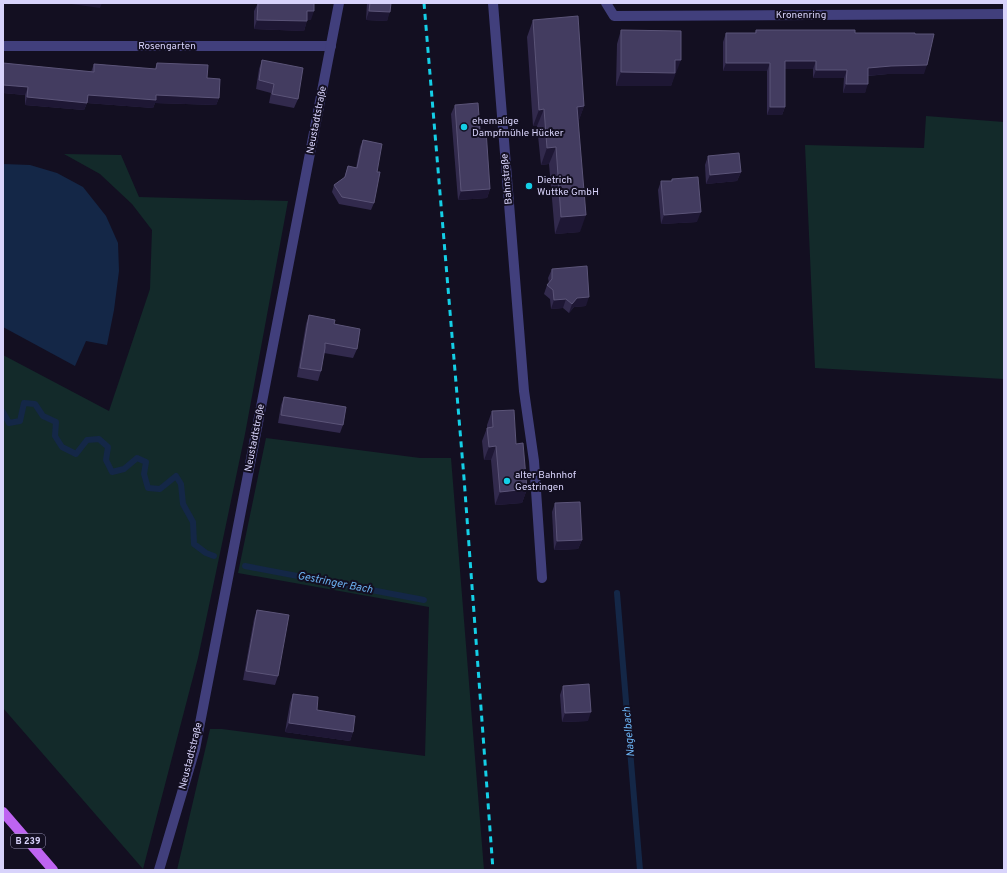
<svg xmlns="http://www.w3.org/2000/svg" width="1007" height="873" viewBox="0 0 1007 873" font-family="Overpass,sans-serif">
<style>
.green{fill:#132a2a}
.water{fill:#142747}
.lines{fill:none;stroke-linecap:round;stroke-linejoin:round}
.stream{stroke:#142747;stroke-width:6}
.minor{stroke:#413f7c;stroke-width:10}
.major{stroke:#be64f1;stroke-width:10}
.rail{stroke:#14cfe6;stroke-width:3;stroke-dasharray:6 5;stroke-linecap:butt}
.wall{fill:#322a4d}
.shaded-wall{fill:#1e1734}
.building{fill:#433c60;stroke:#5b5478}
.poi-dot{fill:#14cfe6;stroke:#130f21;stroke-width:1.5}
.labels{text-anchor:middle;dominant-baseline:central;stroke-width:4;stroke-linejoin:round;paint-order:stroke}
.shield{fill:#130f21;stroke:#9d98ba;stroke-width:1}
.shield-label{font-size:9px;font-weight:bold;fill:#d8d3fb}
.street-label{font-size:10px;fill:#d8d3fb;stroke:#130f21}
.poi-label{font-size:10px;fill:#d8d3fb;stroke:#130f21;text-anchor:start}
.water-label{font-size:11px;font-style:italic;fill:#6bb2f2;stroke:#130f21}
</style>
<rect width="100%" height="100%" fill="#130f21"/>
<!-- green -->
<g class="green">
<polygon points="926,116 1004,122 1004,379 815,368 805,145 924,148"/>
<polygon points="64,154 121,155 139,197 288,201 245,434 198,658 143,869 3,708 3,355 109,411 150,289 152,230 132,204 100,174"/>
<polygon points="266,438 420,458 451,458 484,870 177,870 210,729 222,729 425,756 429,607 238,573"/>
</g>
<!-- water -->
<polygon class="water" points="3,164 30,165 57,173 83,187 106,216 118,243 119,271 114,310 107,345 86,341 75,366 3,327"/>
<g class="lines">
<!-- stream -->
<g class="stream">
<polyline points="3,412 9,423 20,421 24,403 35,404 43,416 56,422 55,436 62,447 76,454 87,440 99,439 108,447 106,460 112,472 124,469 137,458 146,462 144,474 148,488 160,489 176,476 181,484 183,504 193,522 194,544 206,553 214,556"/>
<polyline points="245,566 424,600"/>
<polyline points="617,593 640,870"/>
</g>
<!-- minor -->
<g class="minor">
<polyline points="493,3 524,391 534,461 542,578"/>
<polyline points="606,3 614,16 1004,14"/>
<polyline points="3,46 331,46"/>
<polyline points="159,870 195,749 339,3"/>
</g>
<!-- major -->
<polyline class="major" points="3,812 53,870"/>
<!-- rail -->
<polyline class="rail" points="424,3 464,478 493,870"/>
</g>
<!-- wall -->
<g class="wall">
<polygon points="258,3 311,20 307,20 304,31 254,29 254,11"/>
<polygon points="367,3 391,3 387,21 366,20"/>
<polygon points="533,20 584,106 578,122 580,232 555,234 549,164 541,165 537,126 533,126 527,37"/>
<polygon points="621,30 676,73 675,73 671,86 616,86 617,44"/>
<polygon points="756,30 855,33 924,74 888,74 868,76 865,93 843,93 844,78 813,78 813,69 785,69 785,107 782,115 767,115 767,71 723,71 723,42 726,33 755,33"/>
<polygon points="262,60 298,99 294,108 269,103 271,93 256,89 259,69"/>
<polygon points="3,63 91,72 94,64 155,69 157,63 207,78 219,98 216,105 155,103 153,108 87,103 84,110 25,105 25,95 3,93"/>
<polygon points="455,105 480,130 490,189 487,198 458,200 451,114"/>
<polygon points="363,140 377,172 374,203 371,210 339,204 332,192 334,185 344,178 348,166 356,168 360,147"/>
<polygon points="708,156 741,172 737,181 706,184 705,165"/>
<polygon points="672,179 697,222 661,224 658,190 661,181 671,181"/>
<polygon points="552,269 586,306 574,307 569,313 563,308 551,309 550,299 544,294 547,285 549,283 548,278"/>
<polygon points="309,315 334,324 357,349 353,358 324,353 321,371 318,381 297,377 306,324"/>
<polygon points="284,397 343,425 340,433 278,423 281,405"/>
<polygon points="492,411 516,444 527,489 522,503 495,505 491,460 484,460 482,441 487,428 487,425"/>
<polygon points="555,503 582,540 578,549 554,550 552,512"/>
<polygon points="257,610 278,676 275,685 243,680 254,619"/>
<polygon points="563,686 588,721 562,722 560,695"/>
<polygon points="293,694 317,710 353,732 350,741 285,732 290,703"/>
</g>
<!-- shaded-wall -->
<g class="shaded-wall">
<polygon points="64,3 102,3 100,8"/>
<polygon points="307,11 314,11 311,20 304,20"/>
<polygon points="369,11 390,12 387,21 366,20"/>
<polygon points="257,20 307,21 304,31 254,29"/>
<polygon points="675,60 681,60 671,86 616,86 621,72"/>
<polygon points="785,61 816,61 813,69 782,69"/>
<polygon points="726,63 770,63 767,71 723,71"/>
<polygon points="927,65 924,74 888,74 865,76 868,68 891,66"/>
<polygon points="816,70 847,70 844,78 813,78"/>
<polygon points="846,84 868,84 865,93 843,93"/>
<polygon points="3,85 28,87 25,95 3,93"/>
<polygon points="88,95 156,95 219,98 216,105 155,103 153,108 87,103 84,110 25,105 27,97"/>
<polygon points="584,106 578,123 577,107"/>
<polygon points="770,107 785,107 782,115 767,115"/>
<polygon points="544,109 537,126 533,126 539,110"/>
<polygon points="556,147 549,164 541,165 547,148"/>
<polygon points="741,172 737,181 706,184 710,175"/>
<polygon points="490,189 487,198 458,200 461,191"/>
<polygon points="701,212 697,222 661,224 664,215"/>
<polygon points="586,215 580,232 555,234 561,217"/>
<polygon points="589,297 586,306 574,307 569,313 572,304 577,298"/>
<polygon points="566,299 563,308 551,309 554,300"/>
<polygon points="496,446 491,460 484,460 489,447"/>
<polygon points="527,489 522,503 495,505 500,492"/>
<polygon points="582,540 578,549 554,550 557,541"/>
<polygon points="591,712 588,721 562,722 565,713"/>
<polygon points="289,723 353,732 350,741 285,732"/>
</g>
<!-- building -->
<g class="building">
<polygon points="258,3 314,3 314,11 307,11 307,21 257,20"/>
<polygon points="370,3 391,3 390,12 369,11"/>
<polygon points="578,16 584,106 577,107 586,215 561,217 556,147 547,148 544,109 539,110 533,20"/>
<polygon points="621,30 681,31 681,60 675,60 675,73 621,72"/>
<polygon points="756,30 855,30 855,33 915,33 915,34 934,34 927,65 891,66 868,68 868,84 846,84 847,70 816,70 816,61 785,61 785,107 770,107 770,63 726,63 726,33 756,33"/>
<polygon points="262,60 303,68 298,99 272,94 274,84 259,80"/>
<polygon points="3,63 94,72 94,64 156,69 157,63 208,65 207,78 220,79 219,98 156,95 156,100 88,95 87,103 27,97 28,87 3,85"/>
<polygon points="478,103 480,130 486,130 490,189 461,191 455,105"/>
<polygon points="363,140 382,144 377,172 380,172 374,203 342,197 334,185 345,177 348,166 357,168"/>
<polygon points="739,153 741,172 710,175 708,156"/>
<polygon points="698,177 701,212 664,215 661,181 672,181 672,179"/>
<polygon points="587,266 589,297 577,298 572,304 566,299 554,300 553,290 547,285 552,279 552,269"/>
<polygon points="309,315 335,320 334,324 360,329 357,349 325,343 325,348 321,371 300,368"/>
<polygon points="284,397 346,407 343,425 281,415"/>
<polygon points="514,410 516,444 523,443 527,489 500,492 496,446 489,447 487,428 493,427 492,411"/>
<polygon points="580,502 582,540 557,541 555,503"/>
<polygon points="257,610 289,615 278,676 246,671"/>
<polygon points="589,684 591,712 565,713 563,686"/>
<polygon points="293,694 318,697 317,710 355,716 353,732 289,723"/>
</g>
<!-- markers -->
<g class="poi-dot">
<circle cx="464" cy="127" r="4"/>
<circle cx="529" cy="186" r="4"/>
<circle cx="507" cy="481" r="4"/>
</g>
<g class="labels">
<!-- shield labels -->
<rect class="shield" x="11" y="834" width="34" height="14" rx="3"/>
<g class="shield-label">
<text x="28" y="841">B 239</text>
</g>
<!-- street labels -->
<g class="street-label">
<text x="801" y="15">Kronenring</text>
<text x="167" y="46">Rosengarten</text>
<text transform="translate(317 120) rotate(-79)">Neustadtstraße</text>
<text transform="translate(507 179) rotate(-95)">Bahnstraße</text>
<text transform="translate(255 438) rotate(-79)">Neustadtstraße</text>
<text transform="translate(191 756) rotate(-76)">Neustadtstraße</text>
</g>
<!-- poi labels -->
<g class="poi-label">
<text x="472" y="121">ehemalige<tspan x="472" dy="12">Dampfmühle Hücker</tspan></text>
<text x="537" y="180">Dietrich<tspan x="537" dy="12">Wuttke GmbH</tspan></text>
<text x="515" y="475">alter Bahnhof<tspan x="515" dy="12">Gestringen</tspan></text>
</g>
<!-- water labels -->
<g class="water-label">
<text transform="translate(335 583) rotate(11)">Gestringer Bach</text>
<text transform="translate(629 732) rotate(-95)">Nagelbach</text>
</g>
</g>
<!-- border -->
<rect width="1007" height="873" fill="none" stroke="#d8d3fb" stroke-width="8"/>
</svg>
